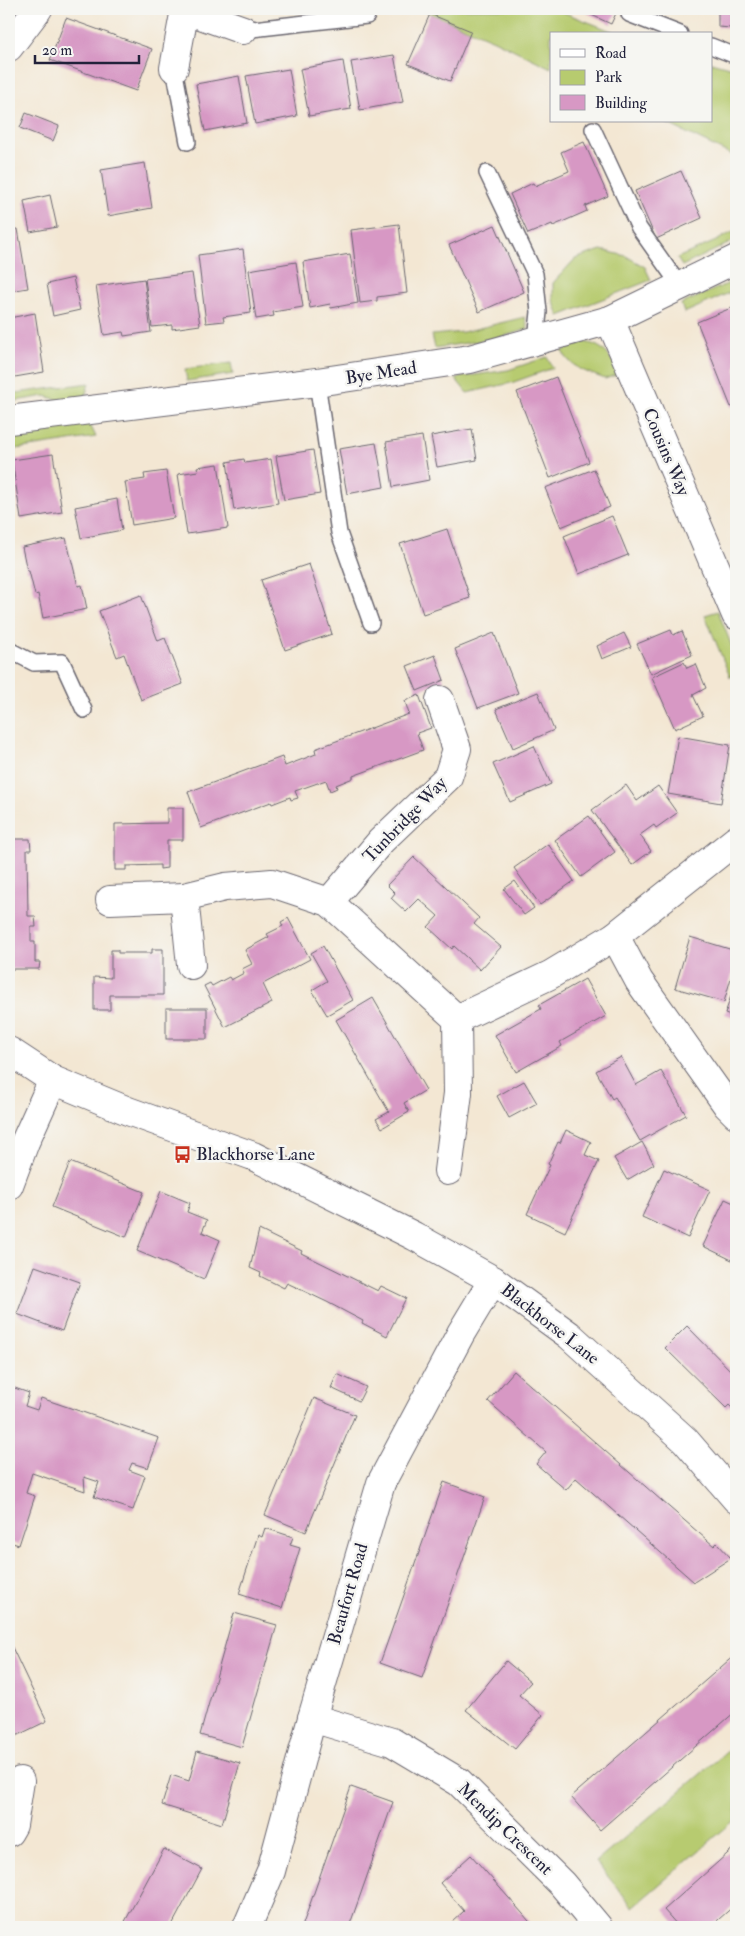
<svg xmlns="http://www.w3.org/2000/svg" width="745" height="1936" viewBox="0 0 745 1936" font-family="'IM FELL Double Pica',serif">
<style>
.green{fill:#b7cb6f;stroke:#6c7655}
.building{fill:#d798c4}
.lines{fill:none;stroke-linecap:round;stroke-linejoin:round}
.lane-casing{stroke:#6b6770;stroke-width:18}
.street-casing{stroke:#6b6770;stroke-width:30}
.lane{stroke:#fff;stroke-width:15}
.street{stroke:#fff;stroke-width:28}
.labels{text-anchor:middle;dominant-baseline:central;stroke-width:5;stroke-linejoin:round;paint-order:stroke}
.street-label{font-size:18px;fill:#22223b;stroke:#f6f6f2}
.poi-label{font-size:18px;fill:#22223b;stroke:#f6f6f2;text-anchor:start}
</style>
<rect width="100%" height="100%" fill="#f6f6f2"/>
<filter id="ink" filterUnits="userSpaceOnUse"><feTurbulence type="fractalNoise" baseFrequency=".02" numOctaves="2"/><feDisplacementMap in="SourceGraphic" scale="10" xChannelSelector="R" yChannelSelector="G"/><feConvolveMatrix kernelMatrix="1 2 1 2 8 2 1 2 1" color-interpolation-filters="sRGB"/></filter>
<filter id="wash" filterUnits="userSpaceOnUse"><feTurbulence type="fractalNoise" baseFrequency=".0096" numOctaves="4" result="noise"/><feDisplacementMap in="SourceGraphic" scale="20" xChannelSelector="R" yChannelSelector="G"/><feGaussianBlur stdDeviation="1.12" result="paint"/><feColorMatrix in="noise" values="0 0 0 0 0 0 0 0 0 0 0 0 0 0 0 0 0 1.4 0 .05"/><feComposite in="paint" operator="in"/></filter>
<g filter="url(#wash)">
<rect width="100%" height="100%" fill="#f3e7d3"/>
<!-- green -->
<g class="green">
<polygon points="420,9 555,9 619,34 551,34 551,68 494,40"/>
<polygon points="711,62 736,69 736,157 662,121 711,121"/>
<polygon points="736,230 736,240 682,266 677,258 716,241"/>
<polygon points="601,250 626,256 645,267 651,280 559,316 553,300 553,283 575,259"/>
<polygon points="736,280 736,290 684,313 681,304"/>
<polygon points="525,317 528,329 498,338 435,348 432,335 463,332"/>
<path d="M583,342C603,344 611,356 619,374L605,379C587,372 572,369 562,351Z"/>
<polygon points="547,357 553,368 511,383 467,393 455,378 508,370"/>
<polygon points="231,363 233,374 187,381 185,369"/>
<polygon points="89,383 85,397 61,401 45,396 9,402 9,394"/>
<polygon points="87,418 96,437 9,450 9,435 54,428"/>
<polygon points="718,611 736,657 736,675 730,677 705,615"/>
<polygon points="736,1744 736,1819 633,1907 596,1862"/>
</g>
<g id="blocks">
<!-- building -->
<g class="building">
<polygon points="584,9 618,9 611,24 583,11"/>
<polygon points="718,9 736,9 736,23 731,23 731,28 718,27"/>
<polygon points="430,14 471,31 450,81 408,64"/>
<polygon points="66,18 152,49 136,91 50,60"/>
<polygon points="394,55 403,102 360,110 351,62"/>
<polygon points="343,61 351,109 309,116 300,69"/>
<polygon points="289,69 297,116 255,124 246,76"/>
<polygon points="239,76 247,123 205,131 196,84"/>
<polygon points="26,113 59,126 53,141 20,128"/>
<polygon points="584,142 608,196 585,206 587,211 553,226 552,224 528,234 510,194 533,183 535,186 569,171 561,152"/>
<polygon points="145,163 152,208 108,216 101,170"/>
<polygon points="681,171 702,218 656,239 635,191"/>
<polygon points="10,172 14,201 9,202 9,173"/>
<polygon points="50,195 57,227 30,232 24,201"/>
<polygon points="399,224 407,293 377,297 377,301 360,303 351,230"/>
<polygon points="495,225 524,292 479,312 449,245"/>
<polygon points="18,229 28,288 9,291 9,230"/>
<polygon points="243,249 251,313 223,317 224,321 206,323 198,255"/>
<polygon points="350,254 358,303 331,308 330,304 310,308 303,262"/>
<polygon points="296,262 303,307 273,312 274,316 256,319 249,270"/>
<polygon points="192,273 200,325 172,329 172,325 152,327 145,279"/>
<polygon points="73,278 80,310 53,316 47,284"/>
<polygon points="144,279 151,332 124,336 123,332 104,335 96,286"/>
<polygon points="736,306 736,405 731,407 697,322"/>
<polygon points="35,313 44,372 9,378 9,318"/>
<polygon points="556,377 589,462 550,478 517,392"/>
<polygon points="472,429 477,460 437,467 431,436"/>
<polygon points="422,436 429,480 393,487 386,442"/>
<polygon points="376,443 384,487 347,494 339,449"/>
<polygon points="313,450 320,494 284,500 276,456"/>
<polygon points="53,454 62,512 21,519 12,460"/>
<polygon points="244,459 245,463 271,459 278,503 234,510 227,462"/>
<polygon points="218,464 228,528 187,534 178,474 198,471 197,467"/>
<polygon points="594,469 610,507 561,527 545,488"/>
<polygon points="166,471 174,518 132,525 125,482 145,479 144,474"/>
<polygon points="117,499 122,530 81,538 75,507"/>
<polygon points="612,516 628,555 579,574 564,536"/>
<polygon points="447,529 470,598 423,614 400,544"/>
<polygon points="66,538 78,586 82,585 87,609 43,618 38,594 35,595 29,571 27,571 22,547"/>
<polygon points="309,564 332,634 285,650 261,580"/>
<polygon points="141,595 158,641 165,638 183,684 141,700 124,654 117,657 99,611"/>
<polygon points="671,630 673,635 682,631 692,655 651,674 637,644"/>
<polygon points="494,633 518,693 478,708 455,649"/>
<polygon points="624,633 631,647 602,659 597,646"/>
<polygon points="435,655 444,680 417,691 407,666"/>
<polygon points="684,662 687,668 696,664 706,688 693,695 703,716 675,729 652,677"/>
<polygon points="538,692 554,730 513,748 496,709"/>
<polygon points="419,695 431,728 417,733 423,750 353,776 353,778 336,785 337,788 330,791 326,780 295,791 298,798 291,800 290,797 272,804 271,802 201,828 188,792 282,757 285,766 316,754 315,749 409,714 405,701"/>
<polygon points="678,736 730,745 721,803 668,794"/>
<polygon points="534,746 551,784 510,802 493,764"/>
<polygon points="626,785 637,801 658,786 677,813 656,828 654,825 640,835 651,851 632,865 592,810"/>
<polygon points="167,808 183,808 183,840 167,840 167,868 160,869 160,865 126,866 126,870 115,870 115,824 167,823"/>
<polygon points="589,816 615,852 581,877 555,840"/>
<polygon points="9,839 30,839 31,850 27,850 28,916 35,916 36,927 31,927 31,942 35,942 35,962 40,962 39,969 9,969"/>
<polygon points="548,844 574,881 540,905 514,868"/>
<polygon points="414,857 479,918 474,924 501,947 480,970 454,946 452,949 428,927 438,916 419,899 406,912 391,898 395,893 387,885"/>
<polygon points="515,881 534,908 524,915 504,889"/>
<polygon points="288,918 310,959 263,984 272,1003 225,1027 204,986 210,983 212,986 229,977 231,980 244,973 242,969 252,964 245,950 269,937 267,934 283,926 281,922"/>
<polygon points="690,937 736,951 736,961 724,1002 675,988"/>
<polygon points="323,946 353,1000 327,1015 312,990 327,981 311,953"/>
<polygon points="152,949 163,949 163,995 110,995 110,1010 94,1010 94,977 111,978 111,950 118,950 118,953 152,953"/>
<polygon points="585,979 606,1016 560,1042 562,1046 516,1072 495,1035 541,1009 539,1005"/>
<polygon points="735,984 736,985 736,1018 725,1014"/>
<polygon points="373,998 426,1090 404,1103 409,1112 382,1128 376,1119 389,1112 336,1020"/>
<rect x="166" y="1008" width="41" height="31"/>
<polygon points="621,1057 636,1085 661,1071 686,1115 640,1141 615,1097 612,1099 596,1071"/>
<polygon points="524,1081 537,1103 509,1118 497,1096"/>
<polygon points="566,1130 591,1142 585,1155 599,1161 565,1232 527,1214 550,1165 548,1164 558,1142 560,1143"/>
<polygon points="642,1142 654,1164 627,1180 614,1158"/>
<polygon points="70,1162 144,1192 126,1237 52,1207"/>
<polygon points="664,1169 710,1190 688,1238 642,1217"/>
<polygon points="161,1191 190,1203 187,1212 207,1220 202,1232 220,1240 204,1279 137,1251"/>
<polygon points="725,1199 736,1204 736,1262 703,1246"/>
<polygon points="259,1230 302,1251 301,1253 378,1291 381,1286 406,1298 387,1336 362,1323 363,1321 327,1302 287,1283 284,1288 260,1276 261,1273 250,1268"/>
<polygon points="35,1266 80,1282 62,1331 17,1314"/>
<polygon points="687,1326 736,1376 736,1412 729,1405 726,1408 665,1348"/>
<polygon points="514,1371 662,1501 714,1546 717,1543 731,1558 694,1582 576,1478 566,1490 536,1464 546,1452 488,1401"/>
<polygon points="337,1374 366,1387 359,1401 331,1388"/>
<polygon points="9,1386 29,1393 25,1406 37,1410 41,1398 159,1438 148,1468 132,1463 129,1470 145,1476 133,1510 94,1497 99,1482 84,1477 85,1491 32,1473 26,1493 35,1496 19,1545 9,1542"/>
<polygon points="314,1398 355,1415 306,1532 265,1515"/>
<polygon points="444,1482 485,1497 422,1678 380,1663"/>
<polygon points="265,1528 293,1537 290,1545 300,1548 282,1608 239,1594 258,1535 262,1537"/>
<polygon points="234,1613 277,1625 242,1747 200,1735"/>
<polygon points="9,1641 47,1721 14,1737 15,1739 9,1742 9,1726 12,1731 9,1724"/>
<polygon points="736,1654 736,1711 600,1830 571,1797"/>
<polygon points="506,1661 531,1682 519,1695 543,1715 515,1749 466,1710"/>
<polygon points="197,1751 240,1763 222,1824 162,1805 171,1775 189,1781"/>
<polygon points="351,1787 393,1802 367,1876 349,1927 302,1927"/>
<polygon points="736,1846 736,1904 710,1927 679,1927 664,1910"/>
<polygon points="164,1849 202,1869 171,1927 122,1927"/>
<polygon points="471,1855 523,1914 534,1927 457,1927 452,1922 464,1911 440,1883"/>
</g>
</g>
</g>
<g filter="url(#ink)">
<use href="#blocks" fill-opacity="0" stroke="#6b6770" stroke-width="1"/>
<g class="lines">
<defs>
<g id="lane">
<polyline points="629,14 680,34"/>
<polyline points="243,30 367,16"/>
<polyline points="711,46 736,56"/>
<polyline points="174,68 188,142"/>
<polyline points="593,129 639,228 680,286"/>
<polyline points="487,173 535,274 539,312 536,340"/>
<polyline points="317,382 339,533 371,623"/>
<polyline points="9,650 34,663 62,662 84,710"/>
</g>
<g id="street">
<polyline points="184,9 243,30"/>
<polyline points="9,47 38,9"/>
<polyline points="174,68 185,9"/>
<polyline points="610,320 736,615"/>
<polyline points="9,420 317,382 470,359 610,320 736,259"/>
<polyline points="184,897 191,965"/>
<polyline points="110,900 184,897 225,887 272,883 329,902 457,1019"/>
<polyline points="329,902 381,841 448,777 457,749 440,700"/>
<polyline points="615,936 639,981 727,1105 736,1114"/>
<polyline points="9,1051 53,1080 128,1111 253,1156 414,1236 493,1280 569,1335 685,1440 736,1499"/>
<polyline points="448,1171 458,1093 457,1019 550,975 615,936 736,840"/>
<polyline points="9,1185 25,1142 53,1080"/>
<polyline points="312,1718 392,1742 459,1782 562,1884 598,1927"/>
<polyline points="9,1832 13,1825 20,1781"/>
<polyline points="247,1927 271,1871 312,1718 381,1483 461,1333 493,1280"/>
</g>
</defs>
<!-- lane casing -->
<use href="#lane" class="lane-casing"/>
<!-- street casing -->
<use href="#street" class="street-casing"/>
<!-- lane -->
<use href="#lane" class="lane"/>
<!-- street -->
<use href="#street" class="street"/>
</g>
</g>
<!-- icons -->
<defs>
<symbol id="bus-bare" viewBox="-9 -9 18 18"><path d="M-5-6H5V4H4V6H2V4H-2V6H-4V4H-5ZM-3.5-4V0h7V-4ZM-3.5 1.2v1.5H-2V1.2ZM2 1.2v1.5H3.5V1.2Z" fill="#c8321e" stroke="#f6f6f2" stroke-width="2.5" paint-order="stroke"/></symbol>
</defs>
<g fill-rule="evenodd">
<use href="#bus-bare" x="170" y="1142" width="25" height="25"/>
</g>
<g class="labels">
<!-- street labels -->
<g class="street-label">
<text transform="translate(381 373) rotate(-9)">Bye Mead</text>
<text transform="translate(666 452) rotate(67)">Cousins Way</text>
<text transform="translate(405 820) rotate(-46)">Tunbridge Way</text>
<text transform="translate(550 1324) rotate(38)">Blackhorse Lane</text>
<text transform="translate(348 1594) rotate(-74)">Beaufort Road</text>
<text transform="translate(505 1829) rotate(44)">Mendip Crescent</text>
</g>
<!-- poi labels -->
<g class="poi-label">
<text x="196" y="1154">Blackhorse Lane</text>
</g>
</g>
<!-- margin -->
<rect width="745" height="1936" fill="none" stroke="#f6f6f2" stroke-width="30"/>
<!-- legend -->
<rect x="550" y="32" width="162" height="90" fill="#f6f6f2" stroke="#a1a1a9"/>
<rect x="560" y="49" width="25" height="8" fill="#ffffff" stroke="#a1a1a9"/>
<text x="595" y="58" font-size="15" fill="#22223b">Road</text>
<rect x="560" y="70" width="25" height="15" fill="#b7cb6f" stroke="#a1a1a9"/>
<text x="595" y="82" font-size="15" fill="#22223b">Park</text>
<rect x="560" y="95" width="25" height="15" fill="#d798c4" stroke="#a1a1a9"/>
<text x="595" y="108" font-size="15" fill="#22223b">Building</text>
<!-- scale -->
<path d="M35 55v8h104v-8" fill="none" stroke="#22223b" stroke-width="2.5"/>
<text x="42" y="55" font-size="15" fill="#22223b" stroke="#f6f6f2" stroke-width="4" paint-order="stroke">20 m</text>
</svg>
